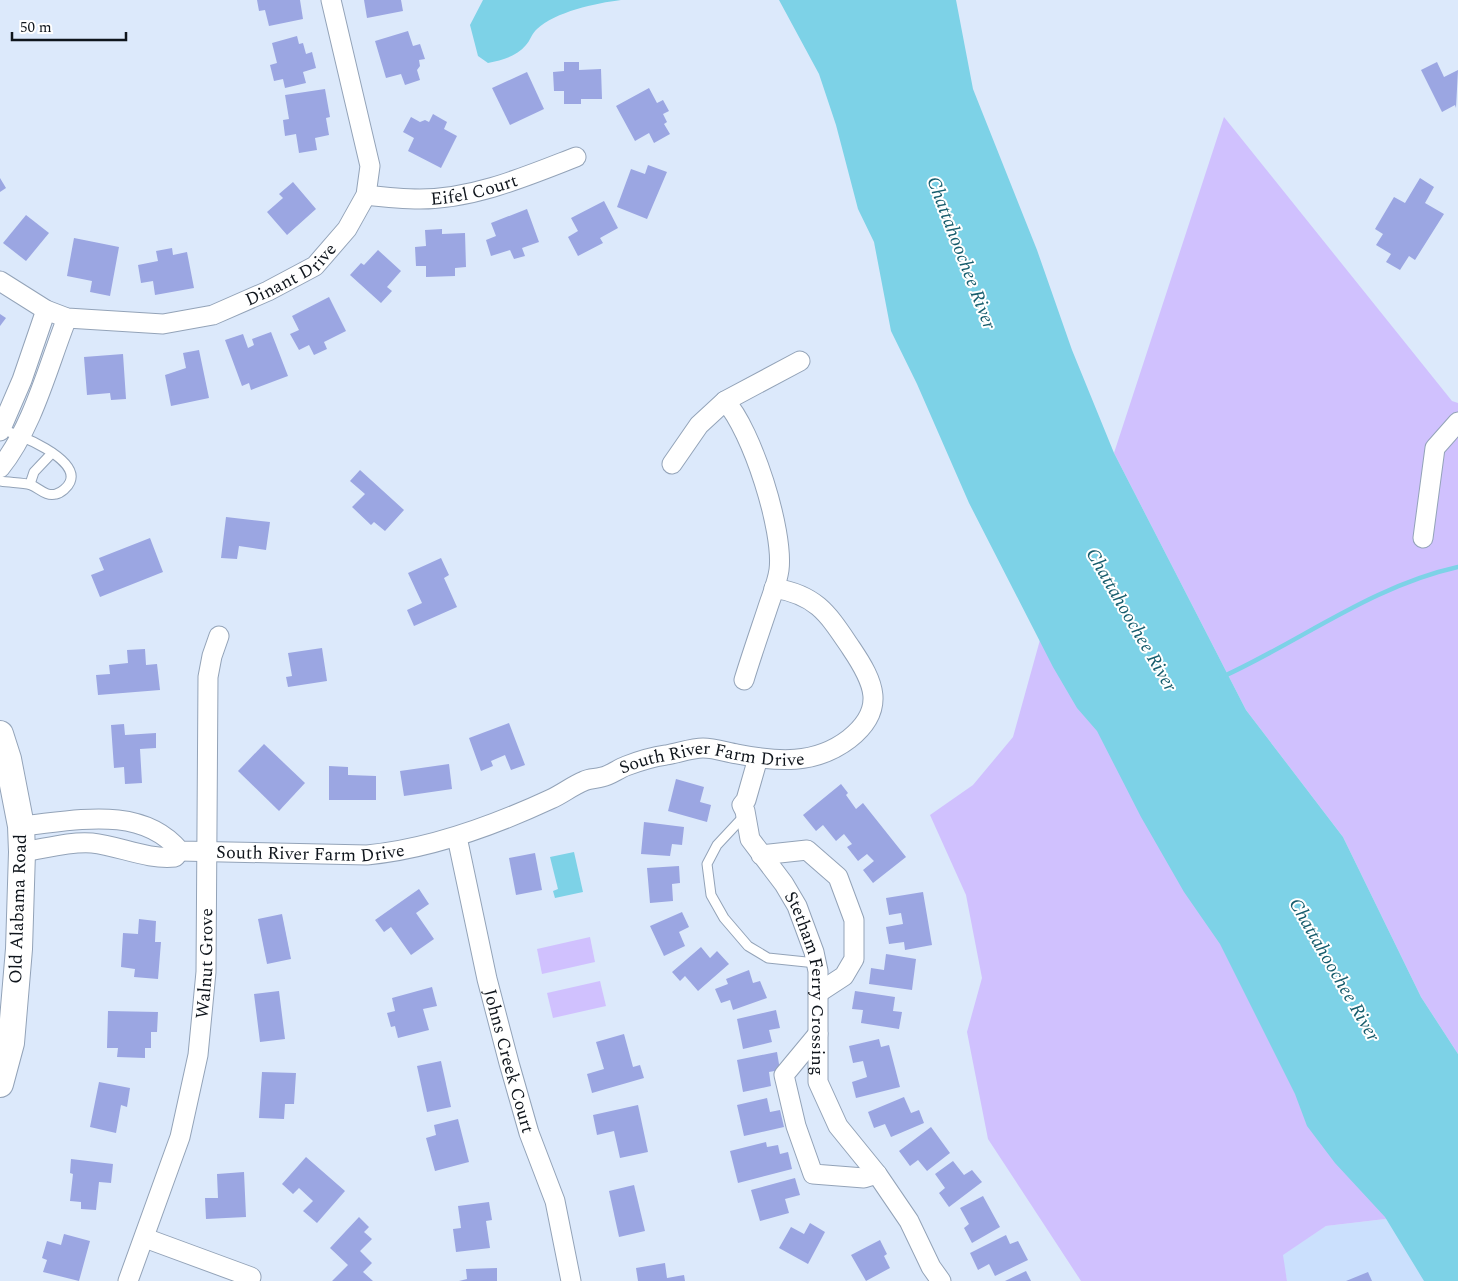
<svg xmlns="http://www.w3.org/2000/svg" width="1458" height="1281" viewBox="0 0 1458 1281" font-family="Spectral,serif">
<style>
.built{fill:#cbe0fd}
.green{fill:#d0c1fe}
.water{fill:#7dd2e7}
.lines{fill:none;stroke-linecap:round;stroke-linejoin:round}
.stream{stroke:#7dd2e7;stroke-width:4.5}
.building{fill:#9ba6e2}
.lane-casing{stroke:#93a3b8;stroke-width:11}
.street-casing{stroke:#93a3b8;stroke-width:21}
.secondary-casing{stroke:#93a3b8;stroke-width:28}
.lane{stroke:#fff;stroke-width:9}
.street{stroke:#fff;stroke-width:19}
.secondary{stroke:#fff;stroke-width:26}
.labels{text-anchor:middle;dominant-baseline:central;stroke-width:4;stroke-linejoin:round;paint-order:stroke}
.street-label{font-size:18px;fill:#0f151c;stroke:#fff}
.water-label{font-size:19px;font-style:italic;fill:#165c6c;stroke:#fff}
</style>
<rect width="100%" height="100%" fill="#dce9fb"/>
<!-- built -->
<polygon class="built" points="1411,1216 1444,1281 1287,1281 1282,1255 1326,1226"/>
<!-- green -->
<g class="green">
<polygon points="1224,117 1452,401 1458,403 1458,1054 1421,997 1343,837 1246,710 1114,453"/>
<polygon points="1055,586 1402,1217 1326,1226 1283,1255 1287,1281 1081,1281 988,1139 967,1032 982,978 966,895 930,815 973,785 1013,737"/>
<polygon points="590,937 595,962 542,974 537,949"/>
<polygon points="600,981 606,1006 553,1018 547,993"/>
</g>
<!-- water -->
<g class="water">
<path d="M483,0H621C596,3 555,12 537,29C532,33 530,41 526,45C516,57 502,60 488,63L478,56L470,25Z"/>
<polygon points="779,0 956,0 973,89 1037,250 1072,350 1114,453 1246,710 1343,837 1421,997 1458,1054 1458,1281 1424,1281 1385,1217 1335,1163 1307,1126 1295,1094 1220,944 1184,892 1141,817 1097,731 1077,708 1053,667 969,503 917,384 891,331 874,242 858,209 836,125 819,74"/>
<polygon points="574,852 583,892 555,898 553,891 558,889 550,857"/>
</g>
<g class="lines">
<!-- stream -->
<path class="stream" d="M1222,677C1301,641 1372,586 1458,567"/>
</g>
<!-- building -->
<g class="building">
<polygon points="257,0 300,0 303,19 269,26 265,10 259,11"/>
<polygon points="364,0 401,0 403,11 367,18"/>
<polygon points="408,31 413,46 420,44 425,59 419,60 420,66 417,70 420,80 405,85 401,74 386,78 375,41"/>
<polygon points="297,36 299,44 303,43 306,54 312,52 316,68 303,72 306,83 285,88 283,79 274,81 270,65 277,63 272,43"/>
<polygon points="564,62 579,62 579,70 601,69 602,99 581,99 581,104 564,104 564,91 554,91 553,72 564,71"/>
<polygon points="1437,62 1444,77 1458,70 1456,108 1455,105 1442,112 1421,70"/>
<polygon points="527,72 544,109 510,125 492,88"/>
<polygon points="649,88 657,103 663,100 669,111 663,114 667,122 664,124 670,134 654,143 649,133 635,141 616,106"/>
<polygon points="325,89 330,117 326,118 329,135 315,138 317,150 299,153 296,134 285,136 283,120 289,119 285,95"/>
<polygon points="433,114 447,122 444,129 457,136 441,168 408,151 414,138 403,132 411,117 420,122 425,120 429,122"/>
<polygon points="648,165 667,172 647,219 617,207 631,169 645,174"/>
<polygon points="0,178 6,188 0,192"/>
<polygon points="1420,178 1434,187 1425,203 1444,214 1415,260 1409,256 1400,270 1386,262 1391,254 1376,245 1383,234 1375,229 1394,197 1405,203"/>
<polygon points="293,182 316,209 287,235 267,212 283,198 279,194"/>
<polygon points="604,201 618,228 600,238 603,243 578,256 568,237 578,231 571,218"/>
<polygon points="527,209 539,242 522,248 525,256 514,259 510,250 491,256 486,240 496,236 491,223"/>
<polygon points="26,215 49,233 26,261 3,243"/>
<polygon points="442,229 442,234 465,233 466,267 455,268 455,276 426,277 426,266 416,266 415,247 426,246 425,230"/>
<polygon points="74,238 119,247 110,296 90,292 92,281 67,276"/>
<polygon points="172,248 173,255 187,252 194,288 155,295 153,281 141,283 138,265 158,261 156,251"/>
<polygon points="378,250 401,271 387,287 392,291 381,303 350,275 361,263 364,265"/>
<polygon points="329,297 346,331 324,342 327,349 314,355 309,345 299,350 290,334 299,330 292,316"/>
<polygon points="0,314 6,318 0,326"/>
<polygon points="271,332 288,376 251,390 249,383 242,386 225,340 243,334 248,348 254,345 252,339"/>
<polygon points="199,350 209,398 171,406 165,375 186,368 183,353"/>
<polygon points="123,354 126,399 111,400 110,393 87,395 84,357"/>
<polygon points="360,470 404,510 385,531 374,522 371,525 352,507 365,494 350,481"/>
<polygon points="226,517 270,522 266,550 239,546 237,559 221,558"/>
<polygon points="150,538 163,572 100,597 91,575 104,570 99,558"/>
<polygon points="441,558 449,575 444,578 457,607 414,626 407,610 422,603 408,573"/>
<polygon points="322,648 327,681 288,687 286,677 292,676 288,653"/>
<polygon points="145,649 146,665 157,664 160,690 98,695 96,675 110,674 109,665 128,663 127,650"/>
<polygon points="509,723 525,765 511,770 505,755 491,761 493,766 481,771 469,738"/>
<polygon points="124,724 125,735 156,733 156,748 140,749 142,783 125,784 124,767 114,768 111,725"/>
<polygon points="264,744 305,783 279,811 238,771"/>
<polygon points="449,764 452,789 404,796 400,771"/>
<polygon points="329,766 348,767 348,775 376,776 376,800 329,800"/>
<polygon points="676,779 704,787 700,802 711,805 707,822 668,811"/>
<polygon points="841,784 848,793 846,795 856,809 863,803 906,857 873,883 863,870 874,861 867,854 858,861 847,847 852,844 844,834 836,841 823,825 816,831 803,815"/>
<polygon points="644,822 684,827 682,845 672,844 670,856 641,854"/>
<polygon points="535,853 542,890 516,895 509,858"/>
<polygon points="679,866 680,883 672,884 673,901 650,903 647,868"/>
<polygon points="419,889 429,904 416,913 434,939 411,955 391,927 384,932 375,920"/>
<polygon points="923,892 932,945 905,950 904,942 889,944 886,927 903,924 901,913 889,915 886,898"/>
<polygon points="682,912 689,927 679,932 685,946 664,956 650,926"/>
<polygon points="282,914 291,959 267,964 258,919"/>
<polygon points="139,919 156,921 155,942 161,942 158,979 134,977 135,969 121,967 123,933 138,934"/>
<polygon points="701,947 710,958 717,951 729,964 698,991 685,976 680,981 672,972"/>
<polygon points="886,954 916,959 912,990 869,984 871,968 884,970"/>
<polygon points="749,970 753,983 760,981 767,998 733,1010 730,1000 721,1003 715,989 728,984 726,979"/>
<polygon points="432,987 437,1006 423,1009 429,1030 398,1038 395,1026 391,1027 387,1013 395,1011 392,998"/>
<polygon points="279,991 285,1039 260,1042 254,994"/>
<polygon points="855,991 895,997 893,1011 902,1012 899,1029 861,1023 863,1010 852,1009"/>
<polygon points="776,1010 780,1028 769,1030 772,1042 743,1049 737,1019"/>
<polygon points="108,1011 158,1012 157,1032 151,1032 151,1048 145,1048 145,1058 117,1057 118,1048 107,1048"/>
<polygon points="624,1034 633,1067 640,1065 644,1078 592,1093 587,1074 604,1069 596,1042"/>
<polygon points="879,1039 881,1047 889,1045 900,1087 856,1098 852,1082 867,1077 863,1061 853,1063 849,1046"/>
<polygon points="777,1052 780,1070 769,1072 771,1086 743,1092 737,1060"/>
<polygon points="441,1061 451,1107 427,1112 417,1066"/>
<polygon points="262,1072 296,1073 294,1104 285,1104 284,1119 259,1118"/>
<polygon points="99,1082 130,1088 127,1107 121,1105 116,1133 90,1127"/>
<polygon points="904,1097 911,1113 919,1110 924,1123 891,1137 885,1124 874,1128 868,1112"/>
<polygon points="767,1098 770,1112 780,1110 784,1127 744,1136 737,1105"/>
<polygon points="638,1105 648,1152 620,1158 614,1131 597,1135 593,1115"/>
<polygon points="458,1119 469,1162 435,1171 426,1138 436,1135 434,1125"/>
<polygon points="931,1127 950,1153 927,1171 918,1160 910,1166 899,1151"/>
<polygon points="766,1142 767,1147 778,1145 780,1154 788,1152 792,1169 738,1183 730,1151"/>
<polygon points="306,1157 345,1191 317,1223 303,1211 313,1201 299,1188 293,1194 282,1184"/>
<polygon points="71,1159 113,1164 111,1183 99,1182 96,1210 81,1209 81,1202 70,1201 73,1174 70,1173"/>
<polygon points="953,1161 964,1175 972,1170 982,1182 949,1207 939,1193 945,1188 935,1174"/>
<polygon points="244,1172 246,1217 206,1219 205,1198 218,1198 217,1174"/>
<polygon points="795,1178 800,1195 785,1199 789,1213 760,1221 751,1190"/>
<polygon points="634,1185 645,1231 619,1237 609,1191"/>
<polygon points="983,1196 1000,1227 972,1243 964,1228 969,1224 960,1208"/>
<polygon points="489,1202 492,1220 486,1221 490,1248 456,1252 453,1229 461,1228 458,1206"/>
<polygon points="359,1217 369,1227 364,1232 372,1239 360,1251 372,1263 363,1272 373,1281 332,1281 348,1265 330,1248"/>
<polygon points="810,1223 825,1232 808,1264 779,1248 791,1227 804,1234"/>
<polygon points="64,1234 90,1241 79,1281 43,1272 47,1260 42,1258 47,1241 61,1245"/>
<polygon points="1006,1235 1010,1244 1018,1241 1028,1260 995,1276 989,1264 978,1270 970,1253"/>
<polygon points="880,1240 887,1254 884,1256 890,1268 866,1281 851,1255"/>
<polygon points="665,1263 667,1278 684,1275 685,1281 638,1281 636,1268"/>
<polygon points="497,1268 497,1281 459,1281 467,1279 466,1269"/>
<polygon points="1026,1271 1031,1281 1005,1281"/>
<polygon points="1368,1272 1372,1281 1346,1281"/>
</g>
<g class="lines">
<defs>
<g id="lane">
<path d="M0,481C10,483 22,482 31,485C39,488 46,497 56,494C61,493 68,487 70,482C80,459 18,433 1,430"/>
<polyline points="30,484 34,472 52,453"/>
<polyline points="745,815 717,845 707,864 711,895 724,918 748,946 768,958 816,963"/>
</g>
<g id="street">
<path id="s1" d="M366,195C383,197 402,199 420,199C474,199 527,176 576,157"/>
<path id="s2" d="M0,281L46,310L67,318L163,324L213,315L268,291L315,266L347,229L366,195L370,166L331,0"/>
<path d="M725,401C752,430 784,531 779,570C777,584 771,597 767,610C759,634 751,657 744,680"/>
<polyline points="0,431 22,380 46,310"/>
<polyline points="672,464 699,425 725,401 800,361"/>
<path d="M0,468C33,427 48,366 67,318"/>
<polyline points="1423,538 1435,448 1458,422"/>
<path id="s3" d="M758,758L746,800L742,805L745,811L750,839L784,884L797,906L814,952L818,971V1082L838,1126L877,1174L909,1221L931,1267L941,1281"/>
<path id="s4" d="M21,826C74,821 141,804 180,851L367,855C430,849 493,826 551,799C562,794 572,786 584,781C590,778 596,779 602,777C611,775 618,769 626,766C639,761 652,757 666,755C678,753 692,748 703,748C714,748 726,752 737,754C777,762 815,765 849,739C887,709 874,682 851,648C828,614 817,595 774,588"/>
<path id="s5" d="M457,837L487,979L509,1063L529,1133L555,1201L571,1281"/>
<path d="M22,852C44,849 69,841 92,843C120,846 147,860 175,857L180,851"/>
<polyline points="761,855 807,850 838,877 854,920 854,959 844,976 818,993"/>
<polyline points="818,1034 784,1075 796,1126 813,1174 864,1178 877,1174"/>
<polyline points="145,1238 251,1277"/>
<path id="s6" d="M128,1281L180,1137L198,1055L206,972L208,677L212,656L219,636"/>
</g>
<polyline id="secondary" points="0,734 8,759 21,826 22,852 19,949 11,1043 0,1084"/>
</defs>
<!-- lane casing -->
<use href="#lane" class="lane-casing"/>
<!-- street casing -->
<use href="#street" class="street-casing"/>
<!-- secondary casing -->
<use href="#secondary" class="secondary-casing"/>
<!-- lane -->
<use href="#lane" class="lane"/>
<!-- street -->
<use href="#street" class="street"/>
<!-- secondary -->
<use href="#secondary" class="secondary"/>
</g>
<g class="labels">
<!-- street labels -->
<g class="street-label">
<text stroke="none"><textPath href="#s1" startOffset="109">Eifel Court</textPath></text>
<text stroke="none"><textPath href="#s2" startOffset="312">Dinant Drive</textPath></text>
<text stroke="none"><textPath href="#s4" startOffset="719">South River Farm Drive</textPath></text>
<text stroke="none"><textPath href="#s4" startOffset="299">South River Farm Drive</textPath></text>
<text transform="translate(18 909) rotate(-88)">Old Alabama Road</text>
<text stroke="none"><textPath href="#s6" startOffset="329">Walnut Grove</textPath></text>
<text stroke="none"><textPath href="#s3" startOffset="246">Stetham Ferry Crossing</textPath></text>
<text stroke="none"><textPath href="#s5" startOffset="230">Johns Creek Court</textPath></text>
</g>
<!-- water labels -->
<g class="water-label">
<text transform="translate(961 253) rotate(69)">Chattahoochee River</text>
<text transform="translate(1131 620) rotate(60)">Chattahoochee River</text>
<text transform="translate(1334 970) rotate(60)">Chattahoochee River</text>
</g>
</g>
<!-- scale -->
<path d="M12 32v8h114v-8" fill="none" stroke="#0f151c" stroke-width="2.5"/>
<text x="20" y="32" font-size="15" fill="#0f151c" stroke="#ffffff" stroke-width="4" paint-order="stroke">50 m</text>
</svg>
